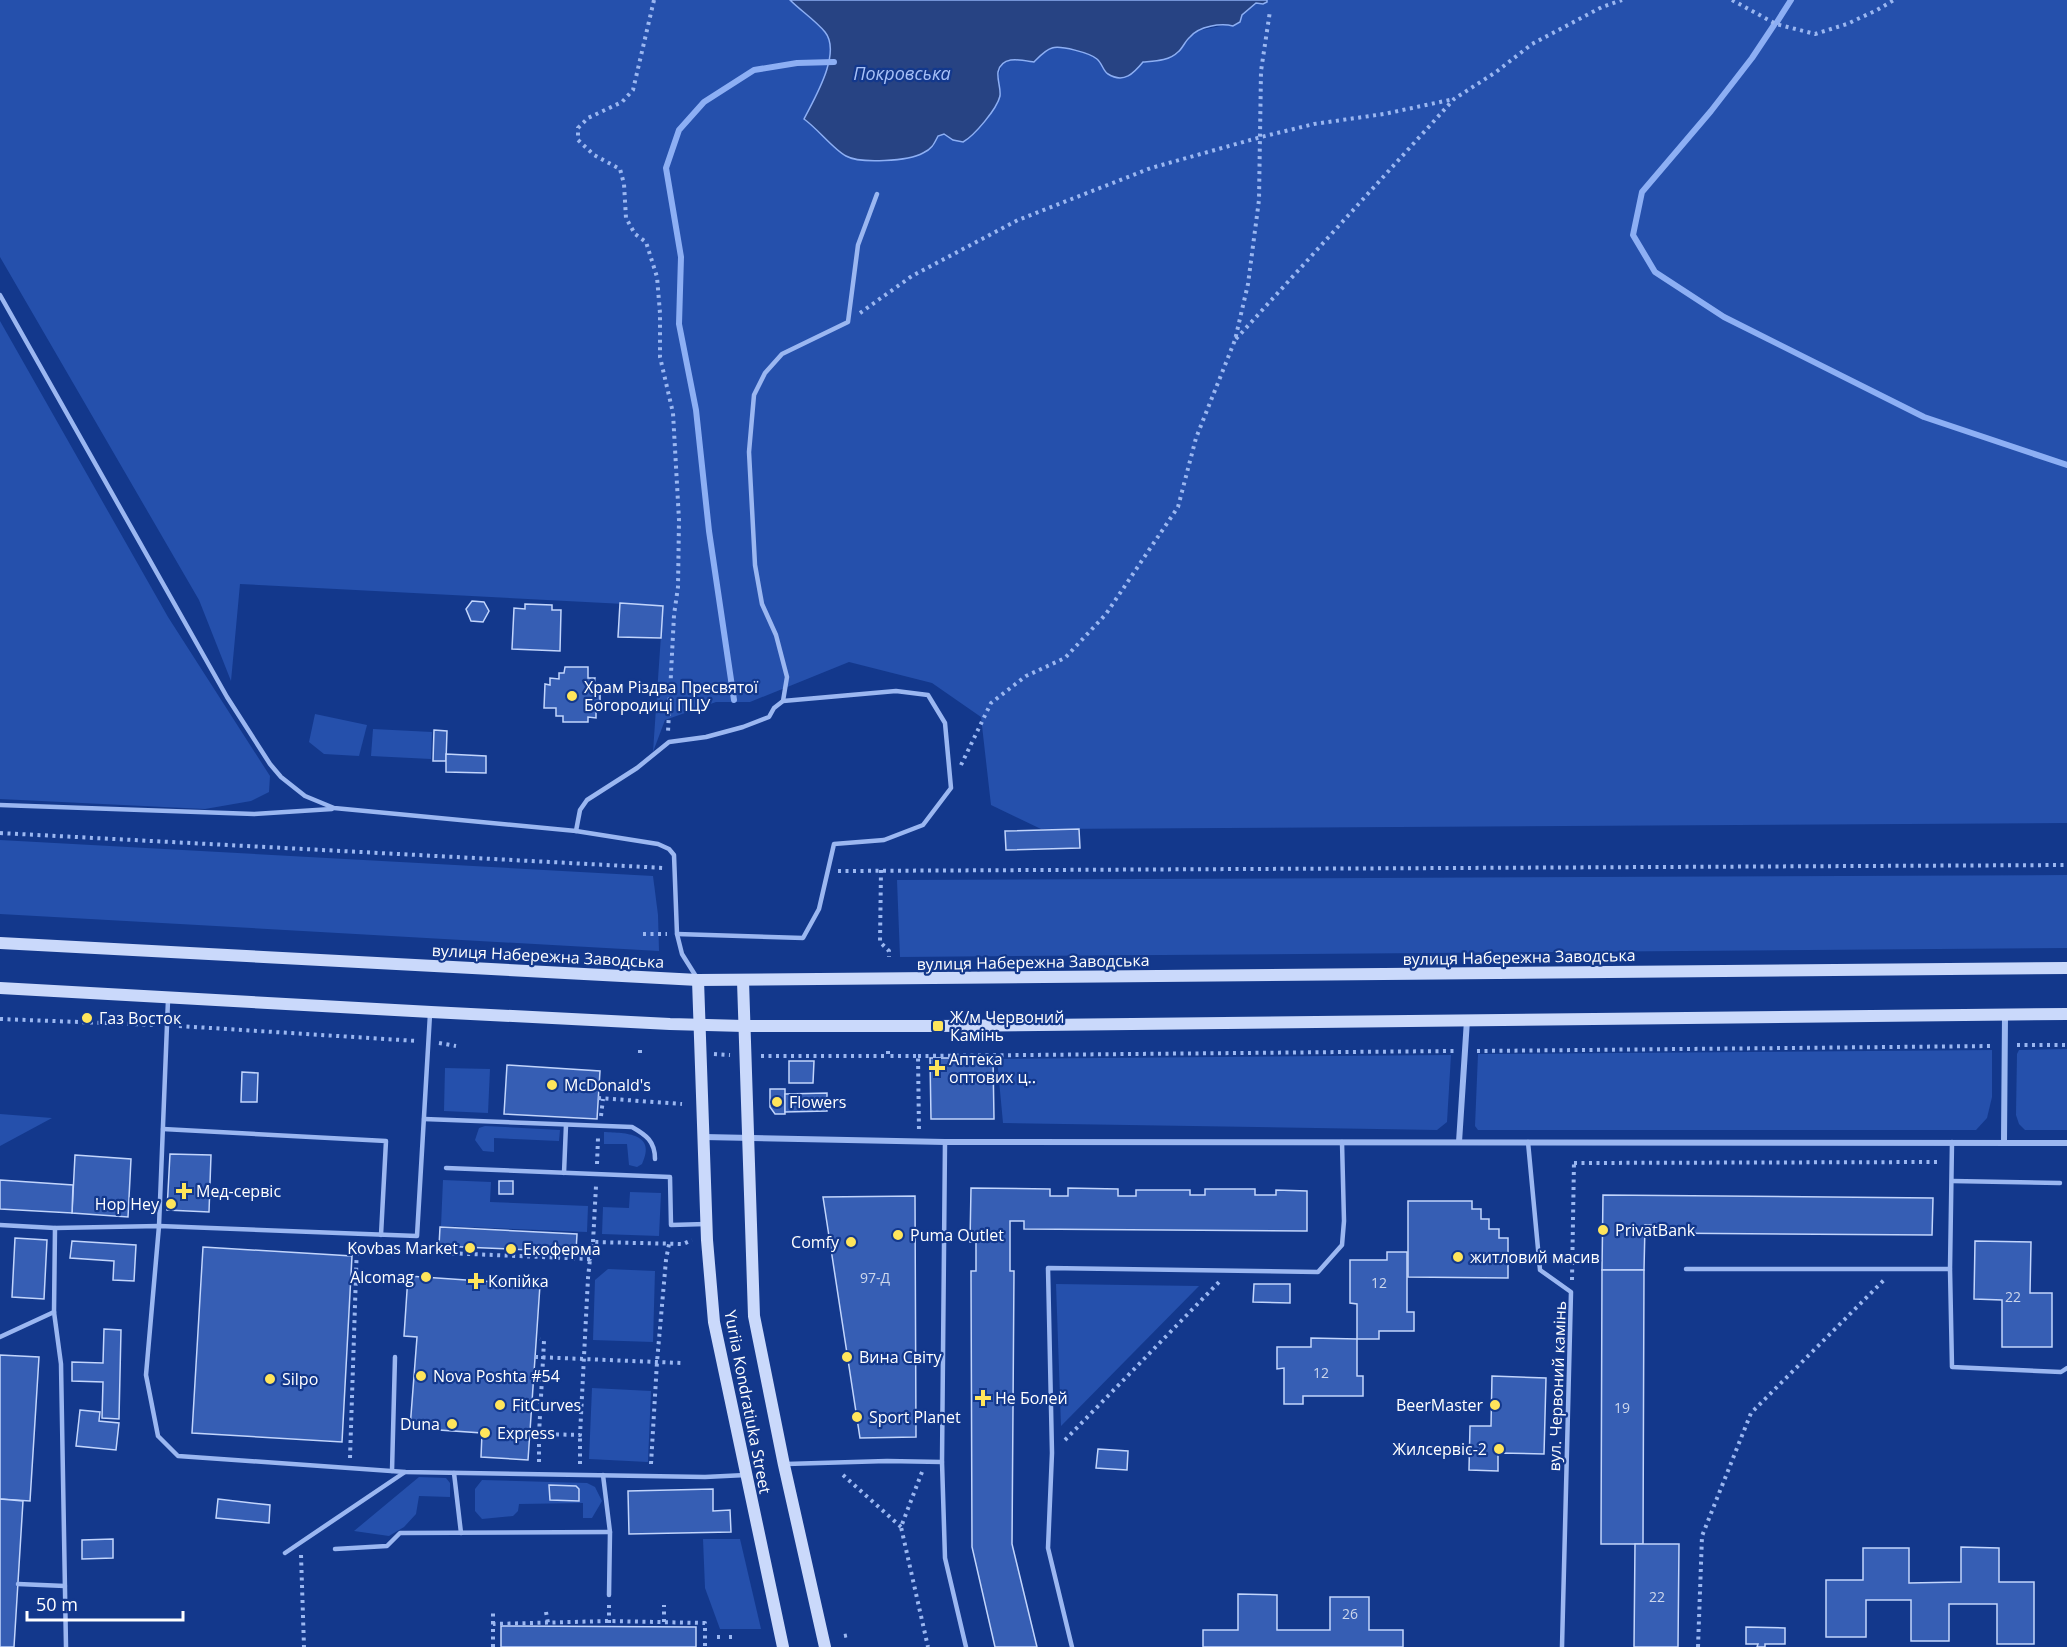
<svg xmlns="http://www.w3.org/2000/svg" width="2067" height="1647" viewBox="0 0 2067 1647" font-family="'Open Sans',sans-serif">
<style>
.green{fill:#2550ac}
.water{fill:#274383;stroke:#8daff4;stroke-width:1.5}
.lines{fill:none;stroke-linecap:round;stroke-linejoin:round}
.stream{stroke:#8daff4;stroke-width:6}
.building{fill:#365eb4;stroke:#c2d5fc;stroke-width:1.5}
.path{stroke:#9bb7f1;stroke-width:4;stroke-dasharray:3 4.5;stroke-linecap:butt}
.lane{stroke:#9bb7f1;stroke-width:4.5}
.street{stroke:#9bb7f1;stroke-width:6}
.secondary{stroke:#cad9fb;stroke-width:12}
.poi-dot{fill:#ffe55b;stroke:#13388c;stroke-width:2}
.labels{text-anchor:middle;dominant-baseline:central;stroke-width:4.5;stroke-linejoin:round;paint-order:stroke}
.number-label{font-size:14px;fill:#cdd7ec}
.poi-label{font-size:16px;fill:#fff;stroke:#13388c;text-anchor:start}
.street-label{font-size:16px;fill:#fff;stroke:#13388c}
.water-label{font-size:18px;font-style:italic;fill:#a7c1f8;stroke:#13388c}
</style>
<rect width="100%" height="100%" fill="#13388c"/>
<!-- green -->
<g class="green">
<path d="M0,0H790C801,10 815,20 825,32C842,53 814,99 804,119L819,131L833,146L896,158H908L933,147L938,136L944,134L953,140L968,139C979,129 996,111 999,96C1002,83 995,78 1003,63L1013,59L1034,62C1039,57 1045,50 1052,48C1060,45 1090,53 1097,59C1102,63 1103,71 1108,74C1124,84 1134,73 1143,62L1158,61L1170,57L1178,53L1189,37L1197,31L1240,22L1242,15L1256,2L1263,4L1267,2V0H2067V823L1041,829L991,805L981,717L932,683L849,662L750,702H716L665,720L653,752L663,606L240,584L231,681L199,600L0,257Z"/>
<polygon points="0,321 168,617 270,776 269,792 251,801 205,809 0,799"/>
<polygon points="315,714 367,725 359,756 324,754 309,742"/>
<polygon points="373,729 432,732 431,759 371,756"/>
<polygon points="0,840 653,876 658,915 659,951 0,914"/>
<polygon points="2067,875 2067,948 900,957 897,880"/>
<polygon points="2067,1049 2067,1130 2025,1130 2019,1124 2016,1115 2017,1054 2019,1050"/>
<polygon points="1992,1050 1992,1097 1987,1118 1976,1130 1478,1130 1475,1126 1478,1054"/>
<polygon points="1451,1055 1447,1122 1437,1130 1003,1123 997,1059"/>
<polygon points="445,1068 490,1069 488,1113 444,1111"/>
<polygon points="0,1114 52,1118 0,1146"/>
<polygon points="485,1126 560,1130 559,1141 494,1138 494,1152 483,1151 475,1140 479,1128"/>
<path d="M604,1132C626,1133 657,1133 642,1164L637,1167L629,1165L627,1144H604Z"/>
<polygon points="443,1180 491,1182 490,1202 588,1206 587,1232 441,1226"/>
<polygon points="630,1192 661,1193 659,1236 602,1234 603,1207 629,1208"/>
<polygon points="608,1269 655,1271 653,1342 593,1340 595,1280"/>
<polygon points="1056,1284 1199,1286 1061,1426"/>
<polygon points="592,1388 651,1391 648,1462 589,1459"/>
<polygon points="419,1477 446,1478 450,1483 450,1497 419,1496 416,1514 404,1527 389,1536 354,1531"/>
<polygon points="482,1480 587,1483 595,1487 602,1501 592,1518 583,1518 583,1503 519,1504 518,1511 513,1516 482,1519 475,1511 475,1489"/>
<polygon points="703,1539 740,1539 761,1629 720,1629 705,1588"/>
</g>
<!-- water -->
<path class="water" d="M790,0H1267V2L1263,4L1256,3L1242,15L1240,22L1233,26C1221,23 1199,26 1190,37C1185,41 1183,48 1178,52C1169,61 1155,61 1143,62C1134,73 1124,84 1108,74C1103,71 1102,63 1097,59C1090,53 1060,45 1052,48C1045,50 1039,57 1034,62C1021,60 1002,55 998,72C997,80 1001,88 1000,96C997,109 974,136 963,142L953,140L944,134L938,136C934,144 932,149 923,153C909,161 860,164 846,156C833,149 818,129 804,119C814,99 842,53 825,32C815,20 801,11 790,0Z"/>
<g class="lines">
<!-- stream -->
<g class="stream">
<polyline points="1777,22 1791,0"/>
<polyline points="1774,25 1752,58 1711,111 1642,192 1633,235 1655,272 1724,317 1924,417 2067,465"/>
<polyline points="734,700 709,531 696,410 679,324 681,257 666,168 679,130 704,102 754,70 797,63 834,62"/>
</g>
</g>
<!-- building -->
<g class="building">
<polygon points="472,601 484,602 489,611 483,622 471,621 466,609"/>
<polygon points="620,603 663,606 661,638 618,637"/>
<polygon points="525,604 552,605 552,610 561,610 560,651 512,649 514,608 525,609"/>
<polygon points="565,667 588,667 588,678 595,678 594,685 600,685 600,708 596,708 596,718 588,717 588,722 563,722 563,716 556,716 556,708 544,708 545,684 550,685 550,678 559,679 559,673 564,673"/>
<polygon points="434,730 447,731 446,761 433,761"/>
<polygon points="446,754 486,756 486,773 446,772"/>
<polygon points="1079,829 1080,848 1006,850 1005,831"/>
<polygon points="930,1058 993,1058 994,1119 931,1119"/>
<polygon points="789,1061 814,1061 813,1083 789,1083"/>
<polygon points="507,1065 600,1071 597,1119 504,1114"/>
<polygon points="242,1072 258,1073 257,1102 241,1102"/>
<polygon points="770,1089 785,1089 785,1114 775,1114 770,1107"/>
<polygon points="827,1093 827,1111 785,1112 785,1094"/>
<polygon points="170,1154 211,1155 209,1212 167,1210"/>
<polygon points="75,1155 131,1159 128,1217 72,1213"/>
<polygon points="0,1180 73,1185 72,1213 0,1209"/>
<rect x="499" y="1181" width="14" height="13"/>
<polygon points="971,1188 1050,1189 1050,1196 1068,1196 1068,1188 1118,1189 1118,1196 1136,1196 1136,1190 1190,1190 1190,1195 1205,1195 1205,1189 1255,1189 1255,1195 1276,1195 1276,1190 1307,1191 1307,1231 1024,1229 1024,1221 1010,1221 1010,1271 1014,1271 1012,1544 1037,1647 995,1647 972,1547 971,1271 976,1271 976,1242 970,1242"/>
<polygon points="1603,1195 1933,1198 1932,1235 1656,1233 1656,1225 1645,1225 1644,1270 1602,1270"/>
<polygon points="915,1196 916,1437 860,1438 823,1197"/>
<polygon points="1408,1201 1472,1201 1472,1209 1481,1209 1481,1219 1489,1219 1489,1229 1499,1229 1499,1238 1508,1238 1508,1278 1408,1277"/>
<polygon points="440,1227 577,1234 576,1252 439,1246"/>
<polygon points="15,1238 47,1240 44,1299 12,1297"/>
<polygon points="72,1241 136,1245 134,1281 113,1280 114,1261 70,1258"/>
<polygon points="1975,1241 2031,1242 2030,1293 2052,1293 2052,1347 2002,1347 2002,1300 1974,1299"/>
<polygon points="203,1247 352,1256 342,1442 192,1433"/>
<polygon points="1387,1252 1407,1252 1407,1312 1414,1312 1414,1331 1379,1331 1379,1339 1357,1339 1357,1304 1350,1303 1350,1260 1387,1260"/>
<polygon points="1602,1270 1644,1270 1643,1544 1601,1544"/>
<polygon points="408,1276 540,1285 528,1460 481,1457 482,1433 410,1428 417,1337 404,1336"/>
<polygon points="1254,1284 1290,1284 1290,1303 1253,1302"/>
<polygon points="104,1329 121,1330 119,1419 102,1418 103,1382 72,1381 72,1362 103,1363"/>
<polygon points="1311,1338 1357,1339 1357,1376 1363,1376 1363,1396 1303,1396 1303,1404 1284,1404 1284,1368 1277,1369 1277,1347 1311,1347"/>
<polygon points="0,1355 39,1357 30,1501 0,1499"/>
<polygon points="1492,1376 1546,1378 1544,1454 1498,1453 1498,1471 1469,1470 1470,1426 1491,1426"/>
<polygon points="80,1410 100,1412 99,1421 119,1423 116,1450 76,1446"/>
<polygon points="1098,1449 1128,1451 1127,1470 1096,1468"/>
<polygon points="549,1485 576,1486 579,1489 579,1501 550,1500"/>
<polygon points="713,1489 713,1511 730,1510 731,1532 629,1534 628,1491"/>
<polygon points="0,1499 23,1501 14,1647 0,1647"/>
<polygon points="218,1499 270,1505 269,1523 216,1518"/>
<polygon points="113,1539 113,1558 82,1559 82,1540"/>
<polygon points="1635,1544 1679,1544 1678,1647 1634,1647"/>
<polygon points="1961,1547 1999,1548 1999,1582 2034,1582 2034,1644 1997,1644 1997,1604 1949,1604 1949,1641 1911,1641 1911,1600 1866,1600 1866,1637 1826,1637 1826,1580 1863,1580 1863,1548 1909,1548 1909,1583 1961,1582"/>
<polygon points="1238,1594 1277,1595 1277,1630 1330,1630 1330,1597 1369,1597 1369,1630 1403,1630 1403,1647 1203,1647 1203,1630 1238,1630"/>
<polygon points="501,1626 696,1627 696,1647 501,1647"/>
<polygon points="1746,1627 1785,1628 1785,1644 1765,1644 1765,1647 1757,1647 1758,1644 1746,1644"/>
</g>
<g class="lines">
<!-- path -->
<g class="path">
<polyline points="654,0 633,90 622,102 588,118 578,128 578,140 594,155 620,169 624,184 626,218 635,234 646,242 657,277 660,313 660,357 673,413 679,520 678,587 674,615 668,732"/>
<polyline points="1732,0 1776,24 1815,34 1847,24 1877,10 1894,0"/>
<polyline points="860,313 912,276 1018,220 1151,168 1261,137 1314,124 1384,114 1454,99"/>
<polyline points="1236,339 1454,99 1496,72 1532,44 1602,7 1622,0"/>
<polyline points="961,765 991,703 1026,676 1065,658 1106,614 1178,507 1196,438 1235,340 1248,284 1259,200 1261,71 1270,11"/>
<polyline points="0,833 664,868"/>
<polyline points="881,870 880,942 889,951 889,957"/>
<polyline points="838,871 2067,865"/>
<polyline points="643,934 667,934"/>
<polyline points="0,1019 157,1025"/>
<polyline points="179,1026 417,1041"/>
<polyline points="439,1043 456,1046"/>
<polyline points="2017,1045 2067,1045"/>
<polyline points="888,1051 888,1056 918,1056 919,1131"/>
<polyline points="1477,1051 1994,1046"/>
<polyline points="640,1053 640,1046"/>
<polyline points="714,1054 730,1055"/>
<polyline points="761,1056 888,1056"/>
<polyline points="918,1056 1454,1051"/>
<polyline points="598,1098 682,1104"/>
<polyline points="601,1116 603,1099"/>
<polyline points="1574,1163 1939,1162"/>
<polyline points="597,1164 598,1138"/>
<polyline points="593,1242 596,1186"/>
<polyline points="420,1245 422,1252 590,1259 593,1242 683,1244 692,1240"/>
<polyline points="1572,1280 1574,1161"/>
<polyline points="535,1357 681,1363"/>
<polyline points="539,1434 544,1341 540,1339"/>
<polyline points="1065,1440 1219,1282"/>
<polyline points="350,1458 357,1244"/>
<polyline points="539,1462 539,1434 580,1435 588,1278 590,1259"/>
<polyline points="580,1464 580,1435"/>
<polyline points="651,1464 657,1362 666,1260 669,1244"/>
<polyline points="922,1472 901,1527 928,1647"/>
<polyline points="843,1475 901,1527"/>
<polyline points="301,1555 304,1647"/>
<polyline points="609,1605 609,1627"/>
<polyline points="546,1612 548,1623"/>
<polyline points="664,1622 664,1605"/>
<polyline points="493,1624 493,1612"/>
<polyline points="844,1636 849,1635"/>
<polyline points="717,1637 722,1637"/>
<polyline points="729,1637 733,1637"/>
<polyline points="493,1647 493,1624 609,1621 705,1623 705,1647"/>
<polyline points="1698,1647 1702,1536 1751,1413 1884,1280"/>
</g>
<!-- lane -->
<g class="lane">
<polyline points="0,295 227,697 270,764 281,777 305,796 334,808 576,831 658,844 669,849 674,855 677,934 682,954 697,978"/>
<polyline points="783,701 787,677 776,635 762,604 755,565 749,452 754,395 765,373 782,354 848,322 858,245 877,194"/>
<polyline points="0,805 254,814 332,809"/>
<polyline points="576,831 580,810 587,800 637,768 669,742 706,737 743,727 769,717 774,708 783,701 896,691 928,695 945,723 951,788 923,825 884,840 834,844 819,909 803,938 677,934"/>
<polyline points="168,1000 159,1226 146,1375 158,1436 178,1456 405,1472 705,1477 746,1475"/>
<path d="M424,1119L632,1127C646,1135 655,1141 655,1159"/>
<polyline points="163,1129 386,1141 381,1235"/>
<polyline points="945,1142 942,1462 945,1558 966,1647"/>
<polyline points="1528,1142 1540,1270 1571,1292 1562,1647"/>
<polyline points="446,1168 670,1177 671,1225 706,1224"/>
<polyline points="564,1173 566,1125"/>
<polyline points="1952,1181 2060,1183"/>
<polyline points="0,1225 55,1228 159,1226 417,1236 430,1014"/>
<polyline points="55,1228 54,1312 61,1364 66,1647"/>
<polyline points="1686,1269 1950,1269 1952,1142"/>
<polyline points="1950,1269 1952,1367 2061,1372 2067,1368"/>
<polyline points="0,1337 54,1312"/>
<polyline points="786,1464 887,1461 942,1462"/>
<polyline points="392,1471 395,1357"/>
<polyline points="454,1473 461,1533"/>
<polyline points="603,1475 610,1532 609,1595"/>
<polyline points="335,1549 387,1546 400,1533 610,1532"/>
<polyline points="285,1553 405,1472"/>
<polyline points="18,1584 65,1586"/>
<polyline points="1072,1647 1048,1548 1052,1453 1048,1268 1318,1272 1342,1245 1344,1221 1342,1142"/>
</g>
<!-- street -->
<g class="street">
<polyline points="704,1137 945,1142 2067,1143"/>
<polyline points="1459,1142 1467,1020"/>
<polyline points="2004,1142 2005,1015"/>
</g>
<!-- secondary -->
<g class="secondary">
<polyline points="0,943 698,980 2067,968"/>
<polyline points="698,980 707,1240 714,1322 783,1647"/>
<polyline points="743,981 754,1316 784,1465 825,1647"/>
<polyline points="0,988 431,1012 670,1024 744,1026 938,1026 2067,1014"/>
</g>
</g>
<!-- markers -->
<g class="poi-dot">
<circle cx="572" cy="696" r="6"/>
<circle cx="87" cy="1018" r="6"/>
<rect x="932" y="1020" width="12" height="12" rx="3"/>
<path d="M934 1059h6v6h6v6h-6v6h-6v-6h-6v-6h6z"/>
<circle cx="552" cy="1085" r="6"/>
<circle cx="777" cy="1102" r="6"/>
<path d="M181 1182h6v6h6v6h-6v6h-6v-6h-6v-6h6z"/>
<circle cx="171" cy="1204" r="6"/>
<circle cx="1603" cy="1230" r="6"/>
<circle cx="898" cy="1235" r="6"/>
<circle cx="851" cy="1242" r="6"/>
<circle cx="470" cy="1248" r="6"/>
<circle cx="511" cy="1249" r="6"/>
<circle cx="1458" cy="1257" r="6"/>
<circle cx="426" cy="1277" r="6"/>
<path d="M473 1272h6v6h6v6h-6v6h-6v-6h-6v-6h6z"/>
<circle cx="847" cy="1357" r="6"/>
<circle cx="421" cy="1376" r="6"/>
<circle cx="270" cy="1379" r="6"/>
<path d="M980 1389h6v6h6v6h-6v6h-6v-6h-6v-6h6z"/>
<circle cx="500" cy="1405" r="6"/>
<circle cx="1495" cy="1405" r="6"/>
<circle cx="857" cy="1417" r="6"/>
<circle cx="452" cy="1424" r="6"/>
<circle cx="485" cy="1433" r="6"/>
<circle cx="1499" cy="1449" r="6"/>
</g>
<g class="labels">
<!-- number labels -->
<g class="number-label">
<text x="875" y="1277">97-Д</text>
<text x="1379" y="1282">12</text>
<text x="2013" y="1296">22</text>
<text x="1321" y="1372">12</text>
<text x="1622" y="1407">19</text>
<text x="1657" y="1596">22</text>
<text x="1350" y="1613">26</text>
</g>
<!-- poi labels -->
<g class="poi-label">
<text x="584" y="687">Храм Різдва Пресвятої<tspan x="584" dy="18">Богородиці ПЦУ</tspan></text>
<text x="950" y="1017">Ж/м Червоний<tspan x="950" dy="18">Камінь</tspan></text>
<text x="99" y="1018">Газ Восток</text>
<text x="949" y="1059">Аптека<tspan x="949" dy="18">оптових ц‥</tspan></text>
<text x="564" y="1085">McDonald's</text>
<text x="789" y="1102">Flowers</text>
<text x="196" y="1191">Мед-сервіс</text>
<text x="159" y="1204" text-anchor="end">Hop Hey</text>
<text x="1615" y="1230">PrivatBank</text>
<text x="910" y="1235">Puma Outlet</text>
<text x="839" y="1242" text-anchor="end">Comfy</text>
<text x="458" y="1248" text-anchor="end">Kovbas Market</text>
<text x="523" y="1249">Екоферма</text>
<text x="1470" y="1257">житловий масив</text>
<text x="414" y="1277" text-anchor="end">Alcomag</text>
<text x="488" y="1281">Копійка</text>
<text x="859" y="1357">Вина Світу</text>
<text x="433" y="1376">Nova Poshta #54</text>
<text x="282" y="1379">Silpo</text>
<text x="995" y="1398">Не Болей</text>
<text x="512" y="1405">FitCurves</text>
<text x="1483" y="1405" text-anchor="end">BeerMaster</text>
<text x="869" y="1417">Sport Planet</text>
<text x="440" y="1424" text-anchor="end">Duna</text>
<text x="497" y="1433">Express</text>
<text x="1487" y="1449" text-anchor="end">Жилсервіс-2</text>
</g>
<!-- street labels -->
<g class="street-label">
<text transform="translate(548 956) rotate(3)">вулиця Набережна Заводська</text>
<text transform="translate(1519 957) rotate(-1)">вулиця Набережна Заводська</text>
<text transform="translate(1033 962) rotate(-1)">вулиця Набережна Заводська</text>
<text transform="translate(1557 1386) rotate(-88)">вул. Червоний камінь</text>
<text transform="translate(748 1402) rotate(79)">Yuriia Kondratiuka Street</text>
</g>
<!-- water labels -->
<g class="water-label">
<text x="902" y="73">Покровська</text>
</g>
</g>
<!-- scale -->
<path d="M27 1611v9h156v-9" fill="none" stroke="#ffffff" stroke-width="3"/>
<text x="36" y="1611" font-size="18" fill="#ffffff" stroke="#13388c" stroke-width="4.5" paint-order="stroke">50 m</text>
</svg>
